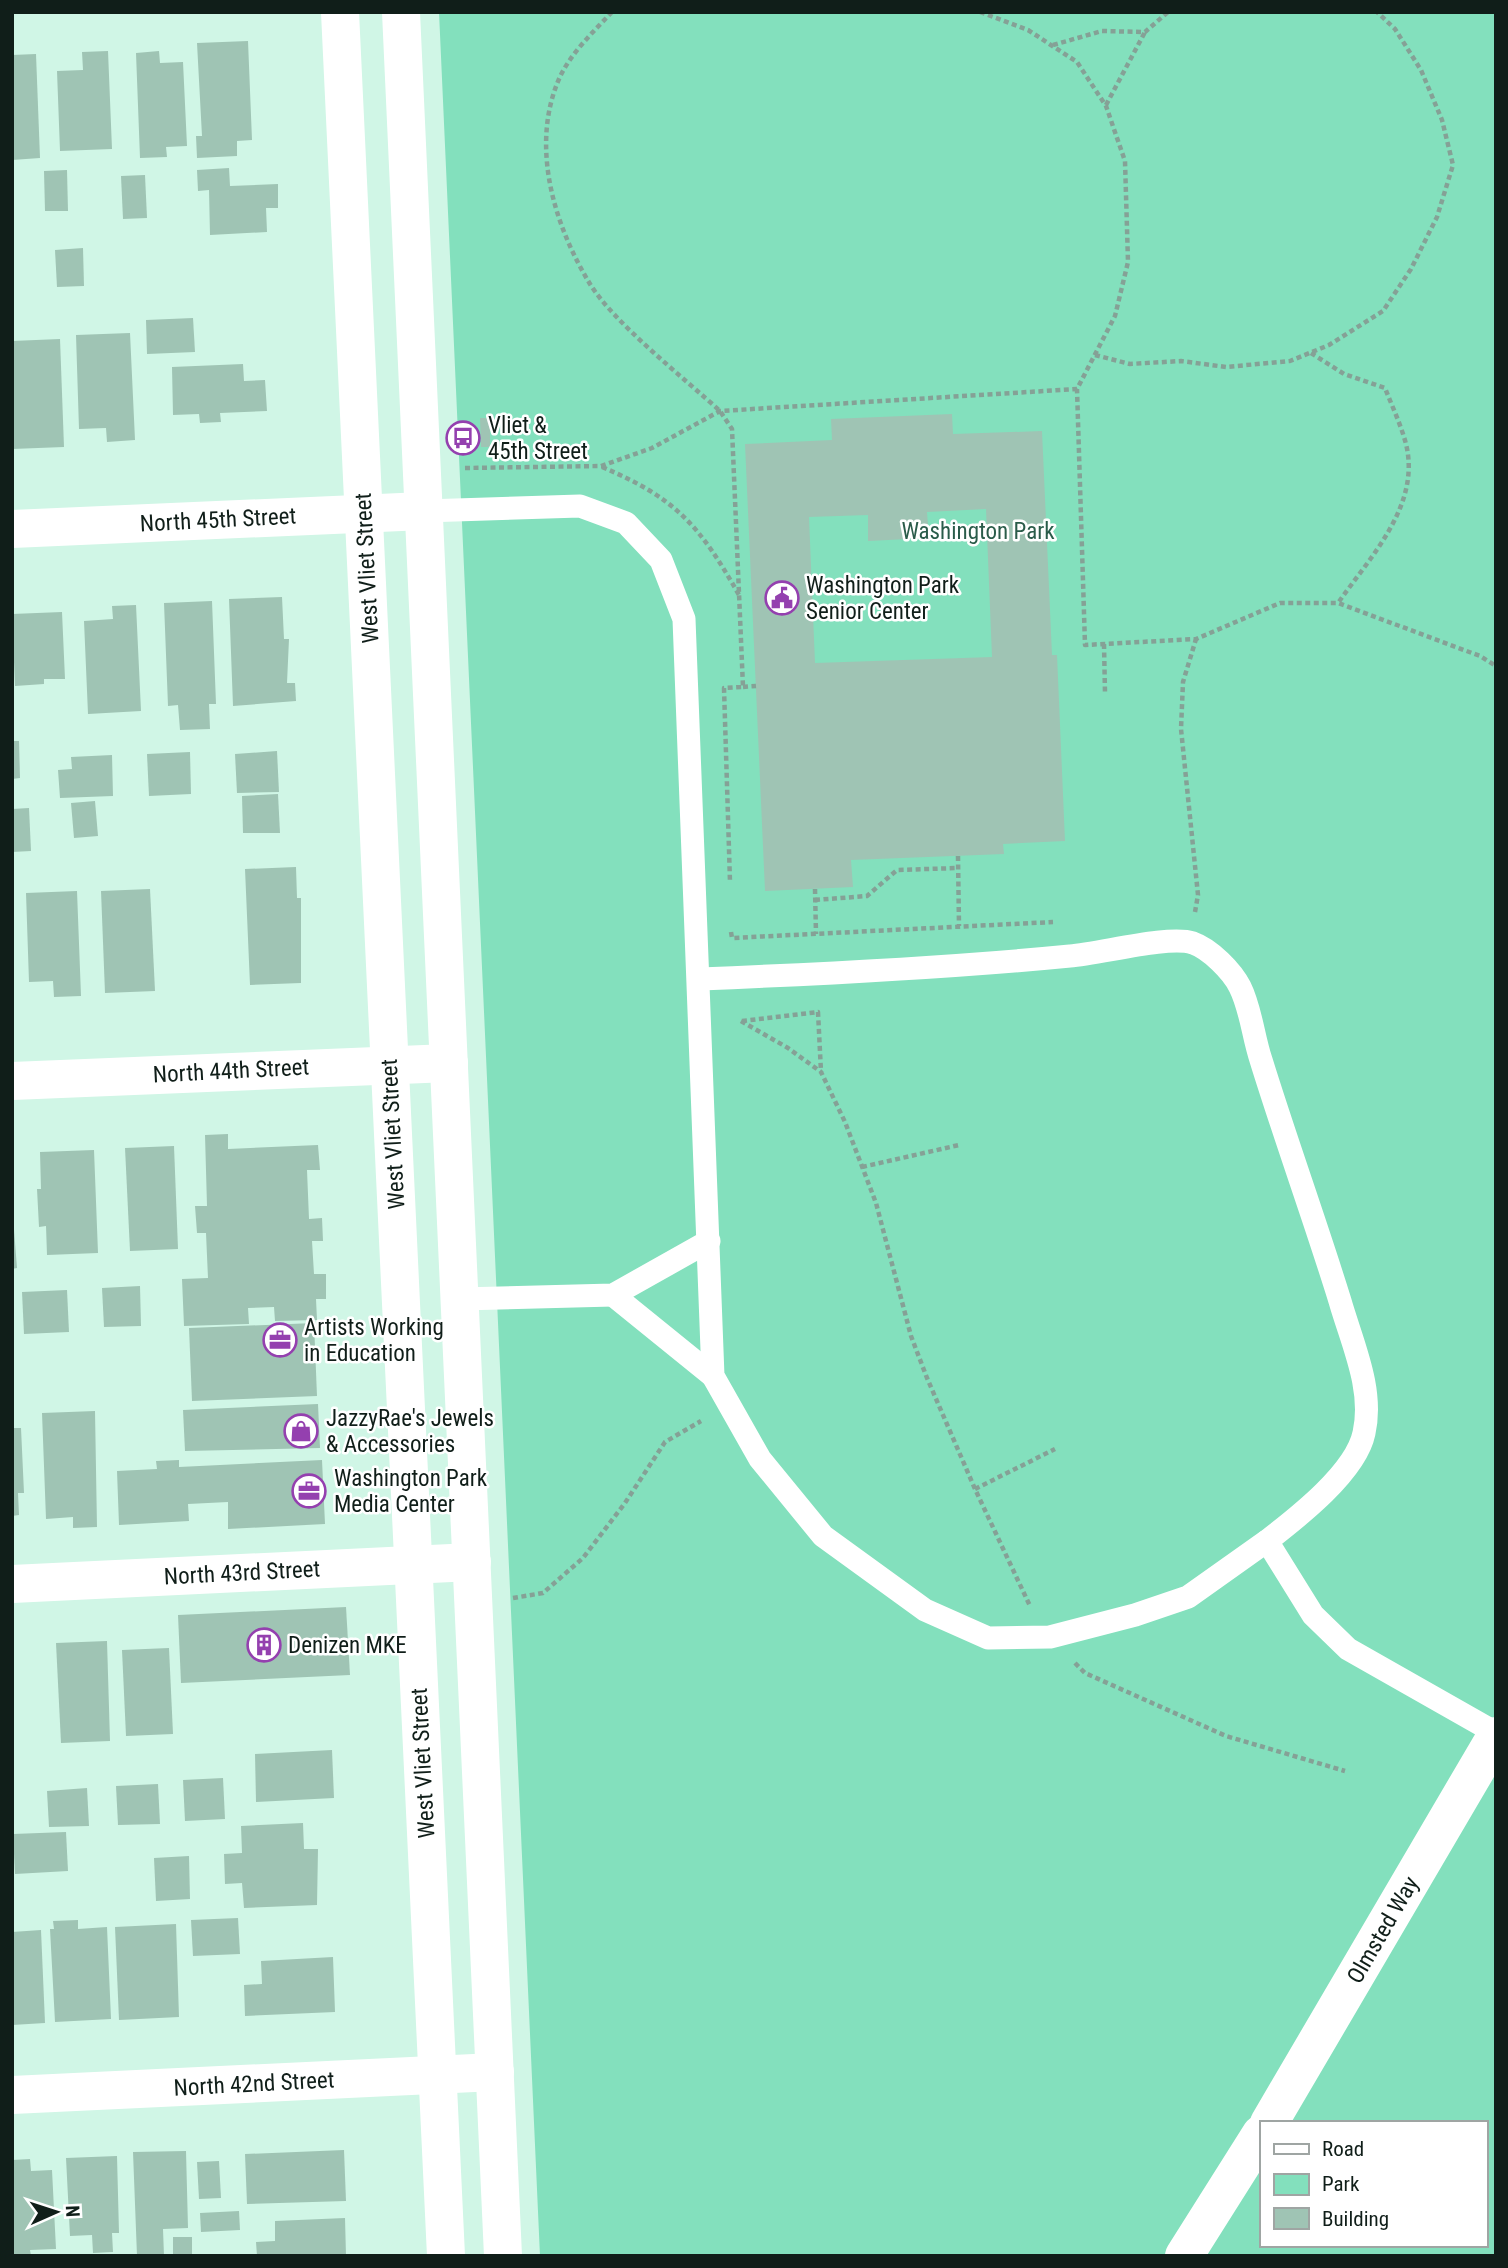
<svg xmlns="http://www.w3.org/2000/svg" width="1508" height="2268" viewBox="0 0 1508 2268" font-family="'Roboto Condensed',sans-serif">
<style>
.green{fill:#83e0bd;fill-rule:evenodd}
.building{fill:#9fc4b4;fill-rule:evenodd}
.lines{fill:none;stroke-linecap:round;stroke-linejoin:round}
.path{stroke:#85a196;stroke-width:4.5;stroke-dasharray:5 3.5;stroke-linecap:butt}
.lane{stroke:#fff;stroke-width:23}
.street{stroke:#fff;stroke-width:38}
.secondary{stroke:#fff;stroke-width:38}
.labels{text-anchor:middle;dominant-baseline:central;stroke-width:5;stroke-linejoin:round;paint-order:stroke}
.poi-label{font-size:23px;fill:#101e19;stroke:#fff;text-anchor:start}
.street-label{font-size:23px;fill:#101e19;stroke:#fff}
.park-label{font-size:23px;fill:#2a5c4a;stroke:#fff}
</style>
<rect width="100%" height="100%" fill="#d0f6e6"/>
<!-- green -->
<path class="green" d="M439,12H1496V2256H540ZM1261,2123H1485V2245H1261Z"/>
<!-- building -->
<g class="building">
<polygon points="248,41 252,140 237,141 237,156 197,158 196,136 202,136 197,43"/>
<polygon points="108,51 112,149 60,151 57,71 83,70 82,52"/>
<polygon points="159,51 160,63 183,62 187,146 166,147 167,157 140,158 136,53"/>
<polygon points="36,54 40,158 12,160 12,55"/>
<polygon points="229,168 230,186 278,184 278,208 266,208 267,232 210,235 209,190 198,191 197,170"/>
<polygon points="67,170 68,211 45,211 44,171"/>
<polygon points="145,175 147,218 123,219 121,176"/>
<polygon points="83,248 84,286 57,287 55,250"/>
<polygon points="193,318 195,352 147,354 146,320"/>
<polygon points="130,333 135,440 107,442 106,428 79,429 76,335"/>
<polygon points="60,339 64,447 12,449 12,341"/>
<polygon points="243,364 244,381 265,380 267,411 220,413 221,422 200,423 199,414 173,415 172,367"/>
<path d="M952,414L953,434L1042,431L1052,655H1057L1065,841L1003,844L1004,854L851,860L853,887L765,891L745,444L832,440L831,419ZM986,509L992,657L815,663L809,517L868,515V541L929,538L927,512Z"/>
<polygon points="480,418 490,418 490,447 481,447"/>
<polygon points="282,597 284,639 289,639 287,683 295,683 296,701 233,706 229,599"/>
<polygon points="212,601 216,704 209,704 210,729 180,730 178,705 168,706 164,603"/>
<polygon points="136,605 141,711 88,714 84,621 113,619 112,606"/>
<polygon points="62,612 65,679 44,679 44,684 15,686 12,614"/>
<polygon points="12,741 19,741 20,778 12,779"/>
<polygon points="277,751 279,792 237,793 235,754"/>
<polygon points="190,752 191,794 149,796 147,754"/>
<polygon points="112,755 113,796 60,798 58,770 72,769 71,757"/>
<polygon points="278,794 280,833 243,833 242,796"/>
<polygon points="95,801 98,836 74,838 71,803"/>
<polygon points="29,808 31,851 12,852 12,809"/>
<polygon points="296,867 297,898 301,898 301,983 250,985 245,869"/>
<polygon points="150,889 155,991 105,993 101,891"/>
<polygon points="77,891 81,996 54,997 53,981 29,982 26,893"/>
<polygon points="228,1134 228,1149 318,1145 320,1170 307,1170 309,1219 322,1218 323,1241 312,1241 314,1274 326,1274 326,1299 316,1299 317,1320 275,1321 274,1307 248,1308 249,1324 184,1326 182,1279 208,1278 206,1233 197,1233 195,1206 207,1206 205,1135"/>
<polygon points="174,1146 178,1249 130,1251 125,1148"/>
<polygon points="94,1150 98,1253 47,1255 46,1226 39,1227 37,1189 41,1189 40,1152"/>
<polygon points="12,1204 17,1268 12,1269"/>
<polygon points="140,1286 141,1326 104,1327 102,1288"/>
<polygon points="67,1290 69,1332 24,1334 22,1292"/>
<polygon points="314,1323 317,1396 192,1401 189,1328"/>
<polygon points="318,1404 320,1448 185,1451 183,1410"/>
<polygon points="95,1411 97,1527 73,1528 73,1517 46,1519 42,1413"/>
<polygon points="12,1428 21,1428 24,1493 18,1493 19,1515 12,1516"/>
<polygon points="179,1460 179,1467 322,1460 325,1524 228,1529 228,1502 188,1504 189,1521 119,1525 117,1471 157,1469 156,1461"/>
<polygon points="346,1607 350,1675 181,1683 178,1615"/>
<polygon points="107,1641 110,1741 61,1743 56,1643"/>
<polygon points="169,1648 173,1734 126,1736 122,1650"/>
<polygon points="332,1750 334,1798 256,1802 255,1754"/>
<polygon points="223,1778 225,1819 185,1821 183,1780"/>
<polygon points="158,1784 160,1824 118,1825 116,1786"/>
<polygon points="87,1788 89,1826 49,1827 47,1791"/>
<polygon points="303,1823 304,1849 318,1849 317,1905 244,1908 242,1883 225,1884 224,1854 242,1853 241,1826"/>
<polygon points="66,1832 68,1871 15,1874 13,1834"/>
<polygon points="189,1856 190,1899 156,1901 154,1858"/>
<polygon points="238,1918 240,1954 193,1956 191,1920"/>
<polygon points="78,1920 78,1929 107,1927 111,2019 55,2022 50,1929 54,1929 53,1921"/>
<polygon points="176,1924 179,2017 119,2020 115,1927"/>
<polygon points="41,1930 45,2023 12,2025 12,1932"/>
<polygon points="333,1957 335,2012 245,2016 244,1985 262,1984 261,1961"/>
<polygon points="344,2150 346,2201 247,2204 245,2154"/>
<polygon points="186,2151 188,2228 163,2229 164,2256 137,2256 133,2152"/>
<polygon points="117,2156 119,2233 112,2233 113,2252 93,2253 92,2235 70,2236 66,2158"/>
<polygon points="30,2159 31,2171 52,2170 56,2249 30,2250 31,2256 12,2256 12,2160"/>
<polygon points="219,2161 221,2198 199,2199 197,2162"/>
<polygon points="239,2211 240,2230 201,2232 200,2213"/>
<polygon points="345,2218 346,2256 257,2256 256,2242 275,2241 275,2221"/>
<rect x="173" y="2237" width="19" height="19"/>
</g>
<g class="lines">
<!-- path -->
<g class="path">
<path d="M612,12C593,32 570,54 559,79C530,146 554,225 590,284C614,323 684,378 720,411L732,429L743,687L724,688L730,882"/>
<polyline points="980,12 1028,30 1077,62 1106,106 1125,161 1128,262 1115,316 1077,389 1085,645 1196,639 1280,603 1338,603 1480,656 1496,666"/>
<polyline points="1053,45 1102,31 1145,32 1168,12"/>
<polyline points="1106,105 1145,32"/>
<path d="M1311,353L1344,374L1385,388C1392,406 1401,425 1406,444C1421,505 1371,556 1338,603"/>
<polyline points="1095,355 1130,364 1181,361 1226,367 1290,361 1329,345 1383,311 1411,269 1437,217 1453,165 1442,120 1421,70 1395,29 1377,12"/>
<path d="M602,467C676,498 700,526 739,595"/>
<polyline points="465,468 601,466 652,448 720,411 1077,389"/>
<polyline points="1104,644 1105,693"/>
<polyline points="743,687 756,686"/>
<polyline points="958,856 959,926"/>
<polyline points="815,889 816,934"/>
<polyline points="815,900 867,896 897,870 958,868"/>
<polyline points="1195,912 1198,895 1181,729 1183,682 1196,639"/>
<polyline points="731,932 732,938 1053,922"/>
<polyline points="741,1021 788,1048 821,1072 845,1122 876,1203 911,1336 927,1378 975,1489 1030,1606"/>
<polyline points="742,1021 818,1012 821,1072"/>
<polyline points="862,1167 959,1145"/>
<polyline points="975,1489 1055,1449"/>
<polyline points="513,1598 543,1593 583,1558 625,1503 665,1442 701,1421"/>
<polyline points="1075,1663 1085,1673 1226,1736 1345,1771"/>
</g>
<!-- lane -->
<g class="lane">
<polyline points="424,511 580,506 626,523 661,560 684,619 713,1376 760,1459 823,1536 925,1610 988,1638 1050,1637 1135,1615 1188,1597 1267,1541 1313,1615 1348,1649 1496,1733"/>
<path d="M700,979C824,974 947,968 1070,956C1100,954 1168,935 1193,943C1210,949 1232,971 1240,987C1251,1009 1253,1036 1261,1060C1286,1141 1315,1220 1340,1301C1352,1343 1374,1389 1364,1433C1356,1472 1298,1517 1267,1541"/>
<polyline points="613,1295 713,1376"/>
<polyline points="460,1299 613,1295 709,1241"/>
</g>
<!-- street -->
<g class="street">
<polyline points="12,529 424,511"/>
<polyline points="12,1081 449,1063"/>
<polyline points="12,1584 472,1562"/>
<polyline points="12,2095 495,2072"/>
</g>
<!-- secondary -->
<g class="secondary">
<polyline points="340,12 446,2256"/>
<polyline points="401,12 503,2256"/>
<polyline points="1269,2123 1496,1736"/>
<polyline points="1184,2256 1261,2134"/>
</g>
</g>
<!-- icons -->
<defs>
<symbol id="bus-ring" viewBox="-11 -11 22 22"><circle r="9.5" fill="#fff" stroke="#9440af" stroke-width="1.5"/><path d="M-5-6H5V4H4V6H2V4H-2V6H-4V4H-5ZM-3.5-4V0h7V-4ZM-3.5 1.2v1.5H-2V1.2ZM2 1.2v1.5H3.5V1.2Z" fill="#9440af"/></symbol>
<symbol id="civic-ring" viewBox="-11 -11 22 22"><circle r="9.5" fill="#fff" stroke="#9440af" stroke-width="1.5"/><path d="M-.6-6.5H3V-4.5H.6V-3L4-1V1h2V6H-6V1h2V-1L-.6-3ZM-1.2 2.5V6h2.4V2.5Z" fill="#9440af"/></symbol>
<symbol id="office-ring" viewBox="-11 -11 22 22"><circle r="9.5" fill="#fff" stroke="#9440af" stroke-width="1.5"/><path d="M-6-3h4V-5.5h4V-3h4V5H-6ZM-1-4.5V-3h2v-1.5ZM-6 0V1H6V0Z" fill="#9440af"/></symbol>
<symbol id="shop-ring" viewBox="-11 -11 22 22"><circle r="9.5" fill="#fff" stroke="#9440af" stroke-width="1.5"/><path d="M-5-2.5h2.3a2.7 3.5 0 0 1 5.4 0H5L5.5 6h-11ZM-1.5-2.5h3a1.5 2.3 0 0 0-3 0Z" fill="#9440af"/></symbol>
<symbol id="building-ring" viewBox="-11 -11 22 22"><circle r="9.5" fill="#fff" stroke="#9440af" stroke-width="1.5"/><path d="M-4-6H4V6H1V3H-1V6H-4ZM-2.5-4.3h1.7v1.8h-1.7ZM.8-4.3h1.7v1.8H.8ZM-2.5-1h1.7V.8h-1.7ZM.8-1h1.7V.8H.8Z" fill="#9440af"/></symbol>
</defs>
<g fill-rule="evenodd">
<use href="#bus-ring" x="444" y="419" width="38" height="38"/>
<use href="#civic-ring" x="763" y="579" width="38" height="38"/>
<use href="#office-ring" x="261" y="1321" width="38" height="38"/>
<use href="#shop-ring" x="282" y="1412" width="38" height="38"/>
<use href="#office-ring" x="290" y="1472" width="38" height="38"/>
<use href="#building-ring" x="245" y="1626" width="38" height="38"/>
</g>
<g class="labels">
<!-- poi labels -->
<g class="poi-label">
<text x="488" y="425">Vliet &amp;<tspan x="488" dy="26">45th Street</tspan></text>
<text x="806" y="585">Washington Park<tspan x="806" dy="26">Senior Center</tspan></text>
<text x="304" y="1327">Artists Working<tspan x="304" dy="26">in Education</tspan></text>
<text x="326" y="1418">JazzyRae's Jewels<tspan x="326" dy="26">&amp; Accessories</tspan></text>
<text x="334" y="1478">Washington Park<tspan x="334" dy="26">Media Center</tspan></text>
<text x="288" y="1645">Denizen MKE</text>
</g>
<!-- street labels -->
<g class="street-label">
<text transform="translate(218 520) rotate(-3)">North 45th Street</text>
<text transform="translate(367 568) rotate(-93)">West Vliet Street</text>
<text transform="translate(231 1071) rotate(-3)">North 44th Street</text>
<text transform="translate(393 1134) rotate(-93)">West Vliet Street</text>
<text transform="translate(242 1573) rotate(-3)">North 43rd Street</text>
<text transform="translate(423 1763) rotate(-93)">West Vliet Street</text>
<text transform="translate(1383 1930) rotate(-60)">Olmsted Way</text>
<text transform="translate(254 2084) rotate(-3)">North 42nd Street</text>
</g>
<!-- park labels -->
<g class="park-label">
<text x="978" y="531">Washington Park</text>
</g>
</g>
<!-- border -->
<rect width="1508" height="2268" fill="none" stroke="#101e19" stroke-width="28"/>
<!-- legend -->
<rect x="1260" y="2121" width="228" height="126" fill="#ffffff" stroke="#9fa5a3" stroke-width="2"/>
<rect x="1274" y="2144" width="35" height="10" fill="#ffffff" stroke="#9fa5a3" stroke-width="2"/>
<text x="1322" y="2156" font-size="21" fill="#101e19">Road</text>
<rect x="1274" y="2174" width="35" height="21" fill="#83e0bd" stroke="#9fa5a3" stroke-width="2"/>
<text x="1322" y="2191" font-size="21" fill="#101e19">Park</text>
<rect x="1274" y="2208" width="35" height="21" fill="#9fc4b4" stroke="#9fa5a3" stroke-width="2"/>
<text x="1322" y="2226" font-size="21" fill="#101e19">Building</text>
<!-- north arrow -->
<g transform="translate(56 2212) rotate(87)" stroke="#ffffff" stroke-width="5" paint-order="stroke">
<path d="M0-5L12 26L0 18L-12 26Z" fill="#101e19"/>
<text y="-10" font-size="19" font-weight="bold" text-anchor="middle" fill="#101e19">N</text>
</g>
</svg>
